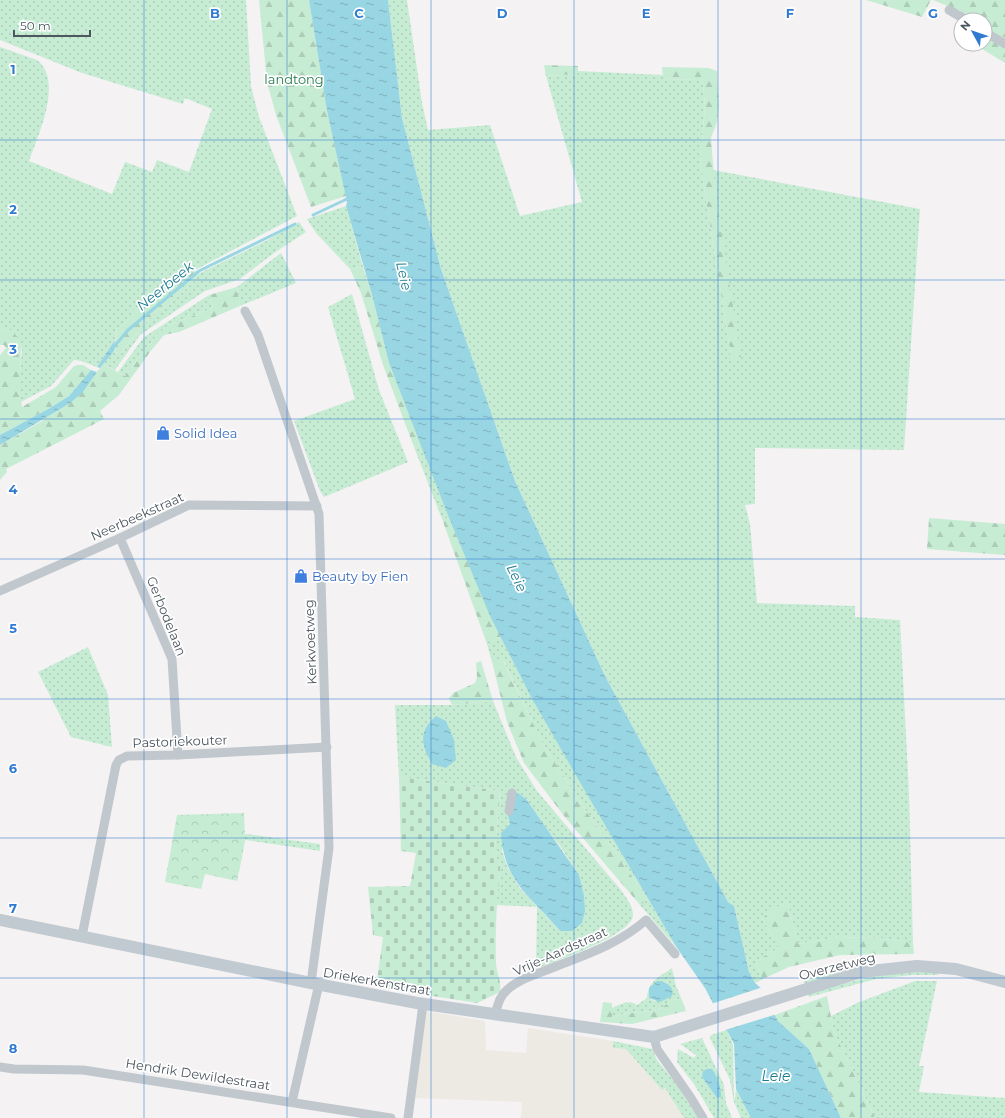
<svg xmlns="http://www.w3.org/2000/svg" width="1005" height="1118" viewBox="0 0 1005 1118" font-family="Montserrat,sans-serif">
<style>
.commercial{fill:#edeae3}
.grass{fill:url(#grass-dots);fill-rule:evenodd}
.forest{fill:url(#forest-firs)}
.cemetery{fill:url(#cemetery-stones)}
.park{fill:url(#park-crowns)}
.water{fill:url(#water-ripples)}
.pier{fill:#f4f2f3}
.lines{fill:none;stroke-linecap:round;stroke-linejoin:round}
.stream{stroke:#99d6e3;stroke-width:3}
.street{stroke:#c0c7cd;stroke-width:9}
.secondary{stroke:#c1c9d1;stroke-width:12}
.grid{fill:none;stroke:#307bd1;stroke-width:1;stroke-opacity:0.55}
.labels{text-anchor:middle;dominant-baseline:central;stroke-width:3.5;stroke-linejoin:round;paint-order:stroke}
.park-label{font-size:13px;fill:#23794b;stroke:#fff}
.shop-label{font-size:13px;fill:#366cbe;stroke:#fff;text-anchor:start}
.street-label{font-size:13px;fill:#4c565e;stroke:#fff}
.water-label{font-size:14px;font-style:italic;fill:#1c7c91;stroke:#fff}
.grid-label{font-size:13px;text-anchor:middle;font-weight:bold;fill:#307bd1;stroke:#fff;stroke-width:3.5;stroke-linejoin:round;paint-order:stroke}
</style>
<defs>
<pattern id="grass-dots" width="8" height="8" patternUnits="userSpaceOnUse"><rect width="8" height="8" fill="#c7ecd4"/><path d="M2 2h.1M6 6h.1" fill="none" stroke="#adccb8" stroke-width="1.8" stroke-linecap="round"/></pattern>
<pattern id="forest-firs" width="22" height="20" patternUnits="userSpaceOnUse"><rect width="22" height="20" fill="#c7ecd4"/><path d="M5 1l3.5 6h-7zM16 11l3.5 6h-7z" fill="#adccb8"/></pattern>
<pattern id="cemetery-stones" width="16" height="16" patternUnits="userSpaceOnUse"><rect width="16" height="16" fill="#c7ecd4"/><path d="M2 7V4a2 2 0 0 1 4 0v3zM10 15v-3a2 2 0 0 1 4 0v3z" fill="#adccb8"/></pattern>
<pattern id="park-crowns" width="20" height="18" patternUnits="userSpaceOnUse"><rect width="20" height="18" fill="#c7ecd4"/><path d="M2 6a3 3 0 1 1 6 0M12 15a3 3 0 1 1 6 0" fill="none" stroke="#adccb8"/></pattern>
<pattern id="water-ripples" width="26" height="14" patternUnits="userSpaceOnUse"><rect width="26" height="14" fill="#99d6e3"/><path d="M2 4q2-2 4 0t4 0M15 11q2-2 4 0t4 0" fill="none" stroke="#7fb0bb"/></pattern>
</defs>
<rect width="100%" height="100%" fill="#f4f2f3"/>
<!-- commercial -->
<polygon class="commercial" points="425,1011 485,1021 486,1050 526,1053 528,1028 613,1041 613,1048 626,1049 662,1090 665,1088 684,1118 521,1118 522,1102 415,1098"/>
<!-- grass -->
<g class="grass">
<path d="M0,0H246L251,86L259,117L297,216L195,270L187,268L169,278L159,296L143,299L127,321L117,329L115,340L97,367L81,361L74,360L51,386L21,402L19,386L22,349L10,330L0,328V47L37,60C64,81 38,135 29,161L112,194L125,162L152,172L157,160L189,172L212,109L185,98L183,104L82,73L0,40Z"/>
<polygon points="388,0 407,0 422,103 428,130 490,125 520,216 582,202 546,76 578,74 578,71 663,75 664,79 698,80 703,84 705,107 700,162 732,362 713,170 920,209 904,450 755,448 755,504 745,505 750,524 757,603 855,606 855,617 900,620 909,793 913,943 878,938 838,937 798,944 787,900 762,918 779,948 755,961 763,979 755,983 749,972 734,906 728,902 605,676 515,481 441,269 402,118"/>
<polygon points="346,206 363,267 350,269 316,233 307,219"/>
<polygon points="299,222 306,232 274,253 240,279 205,291 140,335 115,370 103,364 114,351 120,355 143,325 157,311 169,305 194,281 196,275 266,241"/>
<polygon points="281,253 296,283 240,306 237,287"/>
<polygon points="352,294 379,390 408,462 324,497 320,491 294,421 355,399 328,307"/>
<polygon points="209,295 213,308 167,326 157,335 125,376 118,372 144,337"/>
<polygon points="421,444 449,518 442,519 414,447"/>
<polygon points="501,637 531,697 677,948 640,905 648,899 584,808 543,744 504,662 492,662 487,644"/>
<polygon points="88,647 108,695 112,747 71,737 38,672"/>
<path d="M493,701L516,757L537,791L621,890C626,898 633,905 633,915C633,935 555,961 536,969L537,907L496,905L501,861L494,859L500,791L399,777L395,705H452ZM507,811L544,826L560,846L579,875L560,931L519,887L508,868L502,851L510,824Z"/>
<polygon points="246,834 320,844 320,851 245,840 239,872 235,871 240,840"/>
<polygon points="849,967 851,969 805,984 804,981"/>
<path d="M672,968L676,986L682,1000L672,999L663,1007L654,1011L622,1014L612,1019V1008C620,1004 630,999 637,1005L647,998C648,981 659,977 672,968ZM666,982L670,987L655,1001L651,1000Z"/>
<path d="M910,972H939L938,975H912L876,979L809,997L808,994C845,983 871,975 910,972Z"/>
<polygon points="915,981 937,981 919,1066 924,1066 919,1092 1005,1098 1005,1118 875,1118 834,1032 831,1016 857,1003"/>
<polygon points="727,1030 733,1045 734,1098 735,1098 736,1089 751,1118 741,1118 734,1102 730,1080 710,1038 711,1035"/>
<polygon points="702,1038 724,1085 726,1103 732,1118 714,1118 694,1084 677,1062 678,1049 694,1058 696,1055 680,1044"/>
<polygon points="613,1041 652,1049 657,1060 678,1086 698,1118 684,1118 665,1088 662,1090 626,1049 613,1048"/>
</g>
<!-- forest -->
<g class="forest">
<polygon points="259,0 309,0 327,111 346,196 311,207 276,115 267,82"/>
<polygon points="866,0 931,0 922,17"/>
<polygon points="933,0 1005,0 1005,63 974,44 985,44 985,20 961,20 961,36 954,32 962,12"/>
<polygon points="544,65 578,66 578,74 546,76"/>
<polygon points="662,67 709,68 717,71 719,107 717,122 711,138 715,189 741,359 732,362 700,162 705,107 703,84 698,80 663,79"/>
<polygon points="363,267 372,295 389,363 421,444 414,447 383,365 361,293 350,269"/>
<path d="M187,268L195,270L196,275L194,281L169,305L157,311L143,325L120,355L114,351L117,329L127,321L139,301L159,296C169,282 169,273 187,268Z"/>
<polygon points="237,287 240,306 179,332 164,335 150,352 119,395 100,411 104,419 6,469 7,472 0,480 0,445 42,421 93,377 103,364 125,376 157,335 167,326 213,308 209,295"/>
<path d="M0,328C10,329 16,333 21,342L20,393L22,407L56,387L73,367L77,365H83L91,370L69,396L50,408L0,435V355L6,348L4,345H0Z"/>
<polygon points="449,518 501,637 487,644 442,519"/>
<polygon points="929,518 1005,524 1005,555 927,549"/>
<polygon points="498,660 503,661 543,744 584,808 648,899 640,905 564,816 524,763 507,722 492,662"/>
<polygon points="481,661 493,701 452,705 449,698 453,693 475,683 477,677 476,663"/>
<polygon points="787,900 798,944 838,937 878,938 913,943 914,954 840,955 789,967 763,979 755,961 779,948 762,918"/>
<polygon points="827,996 834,1032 875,1118 841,1118 809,1049 778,1021 775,1015"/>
<polygon points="672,999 682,1000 686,1011 632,1024 600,1022 603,1002 612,1003 612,1019 622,1014 654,1011 663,1007"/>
</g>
<!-- cemetery -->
<path class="cemetery" d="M399,777L500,791L494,859L501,861C497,895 495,928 496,962C496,972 502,982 500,992L477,1003L376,987L383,937L373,935L368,887L410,886L416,853L401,851Z"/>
<!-- park -->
<polygon class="park" points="244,813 245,840 237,881 205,874 201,889 165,882 177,815"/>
<!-- water -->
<g class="water">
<polygon points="309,0 388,0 402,118 441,269 515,481 605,676 728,902 734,906 749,972 755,983 761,988 778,1021 809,1049 841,1118 751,1118 736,1089 734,1044 705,988 677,948 581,784 531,697 490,616 449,518 389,363 372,295 346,206 347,202 327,111"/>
<polygon points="115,340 114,351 100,368 97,367"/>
<polygon points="91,370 97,372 82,393 70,403 0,445 0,435 50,408 69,396"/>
<path d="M436,716L446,721L454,740L456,760L446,768L432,764C421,744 418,732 436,716Z"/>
<path d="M510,793H518L526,799L579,875L584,896L585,911L582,923L572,931H560C531,896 504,883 501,833L510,824L507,811Z"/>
<path d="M657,981C666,981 675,987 672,996L660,1002L649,998V988Z"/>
<path d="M707,1069H712C718,1078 721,1086 721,1097L717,1098L702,1077L703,1071Z"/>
</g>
<!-- pier -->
<polygon class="pier" points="763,987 777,1014 725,1030 711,1004"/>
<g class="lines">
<!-- stream -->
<g class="stream">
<polyline points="313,215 349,198"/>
<polyline points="113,348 128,330 199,271 295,224"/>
</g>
<!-- street -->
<g class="street">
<polyline points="949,10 966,20"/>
<polyline points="985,32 1005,44"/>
<polyline points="245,311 258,335 319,514 329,848 311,983"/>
<polyline points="120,538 172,659 178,755"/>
<polyline points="0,591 120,538 189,505 317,506"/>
<polyline points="509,811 512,793"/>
<polyline points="82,936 116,765 119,760 127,756 178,755 327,747"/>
<path d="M495,1014C498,1005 499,997 507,990C520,978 540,973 557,966C588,954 620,943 646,920L675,954"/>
<polyline points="654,1037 657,1049 691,1098 703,1118"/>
<polyline points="0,1067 14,1069 83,1070 391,1118"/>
<polyline points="292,1102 319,984"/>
<polyline points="408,1118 423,1004"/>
</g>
<!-- secondary -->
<polyline class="secondary" points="0,920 311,983 417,1003 654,1037 861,972 917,966 956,969 1005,982"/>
</g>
<!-- grid -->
<path class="grid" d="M144,0V1118M287,0V1118M431,0V1118M574,0V1118M718,0V1118M861,0V1118M0,140H1005M0,280H1005M0,419H1005M0,559H1005M0,699H1005M0,838H1005M0,978H1005"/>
<!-- icons -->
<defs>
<symbol id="shop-bare" viewBox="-9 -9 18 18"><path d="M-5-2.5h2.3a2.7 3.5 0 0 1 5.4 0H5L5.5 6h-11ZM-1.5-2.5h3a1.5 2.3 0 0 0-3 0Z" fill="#3f7fe0" stroke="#fff" stroke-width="2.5" paint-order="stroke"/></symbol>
</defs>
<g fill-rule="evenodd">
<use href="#shop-bare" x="153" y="423" width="20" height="20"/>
<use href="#shop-bare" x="291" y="566" width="20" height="20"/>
</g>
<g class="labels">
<!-- park labels -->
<g class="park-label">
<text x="294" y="79">landtong</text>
</g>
<!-- shop labels -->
<g class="shop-label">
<text x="174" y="433">Solid Idea</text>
<text x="312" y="576">Beauty by Fien</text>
</g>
<!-- street labels -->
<g class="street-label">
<text transform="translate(137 516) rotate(-24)">Neerbeekstraat</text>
<text transform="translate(167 616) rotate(68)">Gerbodelaan</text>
<text transform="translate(310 642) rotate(-92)">Kerkvoetweg</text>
<text transform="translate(180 741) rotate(-2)">Pastoriekouter</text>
<text transform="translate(560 951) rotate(-24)">Vrije-Aardstraat</text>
<text transform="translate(837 966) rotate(-14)">Overzetweg</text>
<text transform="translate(377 981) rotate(10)">Driekerkenstraat</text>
<text transform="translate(198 1074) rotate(9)">Hendrik Dewildestraat</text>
</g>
<!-- water labels -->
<g class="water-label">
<text transform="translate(404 276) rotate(77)">Leie</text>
<text transform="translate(165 286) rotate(-39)">Neerbeek</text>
<text transform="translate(517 578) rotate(64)">Leie</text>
<text x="776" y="1076">Leie</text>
</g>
</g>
<g class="grid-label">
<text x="215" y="18">B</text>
<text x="359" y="18">C</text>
<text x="502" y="18">D</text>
<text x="646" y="18">E</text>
<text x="790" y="18">F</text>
<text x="933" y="18">G</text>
<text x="13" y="74">1</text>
<text x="13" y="214">2</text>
<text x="13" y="354">3</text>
<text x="13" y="494">4</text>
<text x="13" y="633">5</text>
<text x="13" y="773">6</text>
<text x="13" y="913">7</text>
<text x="13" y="1053">8</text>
</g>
<!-- north arrow -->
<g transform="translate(973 32) rotate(310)"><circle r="19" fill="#ffffff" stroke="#b7bbbf"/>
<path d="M0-3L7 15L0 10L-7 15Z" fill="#307bd1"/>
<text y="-6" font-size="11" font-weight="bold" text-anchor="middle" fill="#4c565e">N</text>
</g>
<!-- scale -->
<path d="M14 30v6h76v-6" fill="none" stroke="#4c565e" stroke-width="2"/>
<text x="20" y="30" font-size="12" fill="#4c565e" stroke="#ffffff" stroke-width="3" paint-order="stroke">50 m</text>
</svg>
